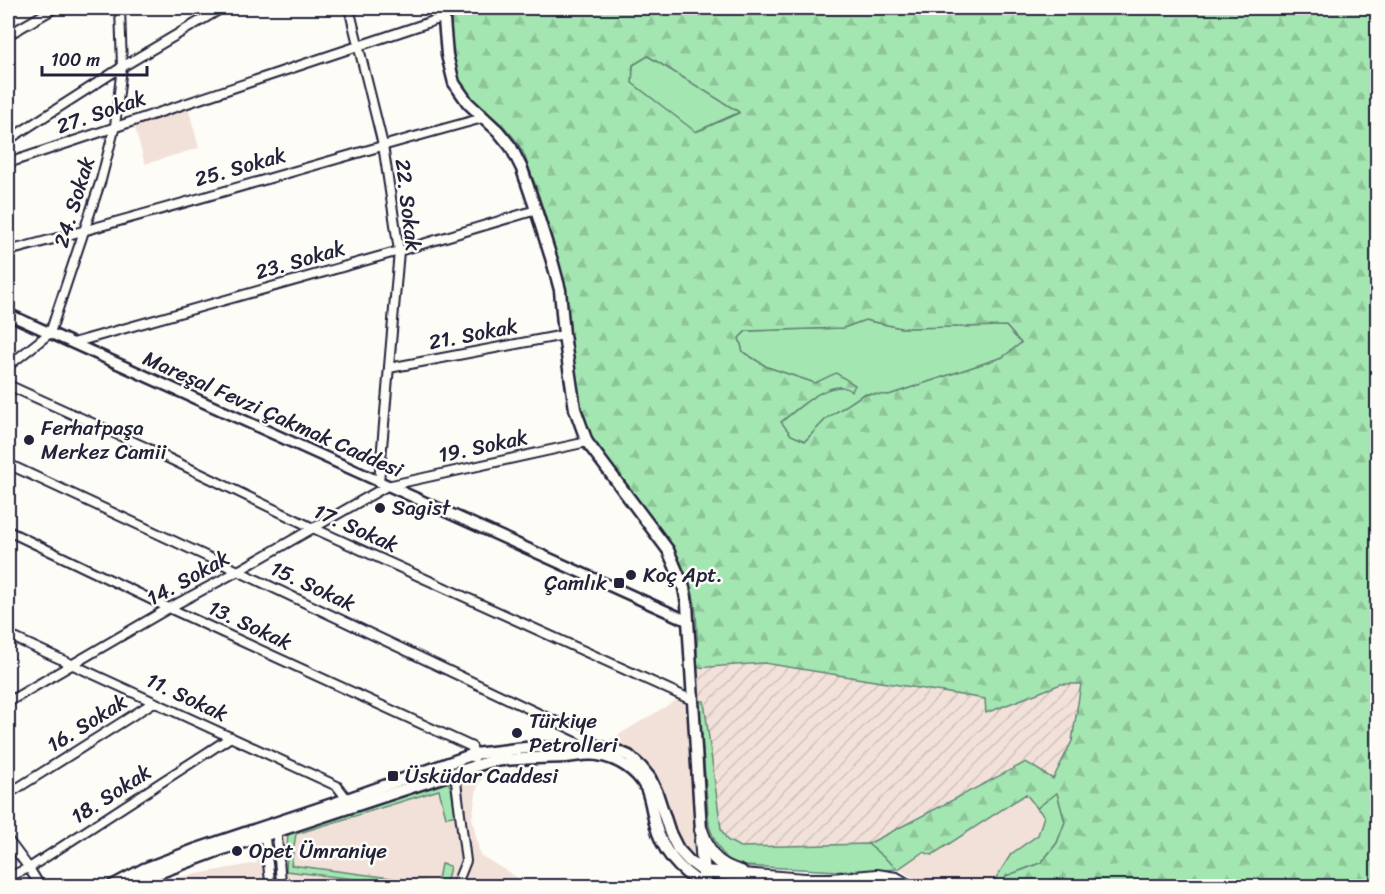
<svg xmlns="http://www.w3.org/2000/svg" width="1385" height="894" viewBox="0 0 1385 894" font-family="Sriracha,sans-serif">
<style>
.built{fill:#f2e1d9}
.industrial{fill:url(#industrial-furrows)}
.grass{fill:#a4e6b1;stroke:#638476;stroke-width:1.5}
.forest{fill:url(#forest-firs);stroke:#638476;stroke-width:1.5;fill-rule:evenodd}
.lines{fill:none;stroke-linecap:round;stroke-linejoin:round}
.minor-casing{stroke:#22223b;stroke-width:12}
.tertiary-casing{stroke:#22223b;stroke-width:14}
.secondary-casing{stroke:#22223b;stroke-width:15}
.primary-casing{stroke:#22223b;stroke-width:16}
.minor{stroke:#fdfcf7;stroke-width:8}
.tertiary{stroke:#fdfcf7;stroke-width:9}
.secondary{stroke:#fdfcf7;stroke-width:10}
.primary{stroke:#fdfcf7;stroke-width:12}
.poi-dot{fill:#22223b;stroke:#fdfcf7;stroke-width:2}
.labels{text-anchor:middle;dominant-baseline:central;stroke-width:5;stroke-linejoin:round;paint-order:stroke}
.street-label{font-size:21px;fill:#22223b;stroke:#fdfcf7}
.poi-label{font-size:21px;fill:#22223b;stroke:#fdfcf7;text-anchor:start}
</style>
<defs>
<pattern id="industrial-furrows" width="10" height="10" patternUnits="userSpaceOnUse" patternTransform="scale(1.5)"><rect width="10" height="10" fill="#f2e1d9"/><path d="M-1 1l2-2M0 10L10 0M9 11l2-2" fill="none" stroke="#cfc1bb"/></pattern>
<pattern id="forest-firs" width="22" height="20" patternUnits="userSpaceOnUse" patternTransform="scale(1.5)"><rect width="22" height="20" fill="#a4e6b1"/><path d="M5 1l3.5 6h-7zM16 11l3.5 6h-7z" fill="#8dc599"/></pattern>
</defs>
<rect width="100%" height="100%" fill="#fdfcf7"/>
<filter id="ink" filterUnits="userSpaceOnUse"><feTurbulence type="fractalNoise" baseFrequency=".0167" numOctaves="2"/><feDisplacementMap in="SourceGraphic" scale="12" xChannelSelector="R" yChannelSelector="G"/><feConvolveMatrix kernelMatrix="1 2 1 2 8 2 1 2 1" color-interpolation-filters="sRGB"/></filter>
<g filter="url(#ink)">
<!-- built -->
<g class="built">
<polygon points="188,107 199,148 145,164 134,125"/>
<polygon points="685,695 700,842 700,851 696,855 691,856 681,846 673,830 657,780 648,766 635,755 603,744"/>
<polygon points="487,769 477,788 472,818 480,855 531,886 140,886 142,884 257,863 256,843 291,832 443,787"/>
<polygon points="1026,793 1044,816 1038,835 1011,854 991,886 924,886 919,881 898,869 923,852 932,855"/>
</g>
<!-- industrial -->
<polygon class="industrial" points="764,663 985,699 986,712 1062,683 1081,684 1072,741 1053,779 1026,762 868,844 740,847 727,840 721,829 704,701 699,701 696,668"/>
<!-- grass -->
<g class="grass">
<polygon points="648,56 740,112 695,132 632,83 633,65"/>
<path d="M865,320L901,328L1006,326L1021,343L1003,357L889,395L864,394L827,418L805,441L791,435L781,422C792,414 813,394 825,390C835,387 845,386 855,385L815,383L767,367L743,352L739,338L746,331L843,328Z"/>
<path d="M699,701H704L721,829L727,840L740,847L868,844L898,869L856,872L744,866C724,864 715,843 709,826Z"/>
<polygon points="446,779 451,788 455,814 453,816 446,817 439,790 296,834 291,865 437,884 441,864 450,866 446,885 443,886 414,886 286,871 288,831"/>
<polygon points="1057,792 1065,822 1057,843 1041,863 1006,876 1003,886 991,886 1011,854 1038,835 1044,816 1037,808"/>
</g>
<!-- forest -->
<path class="forest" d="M452,8H1377V886H1003L1006,876L1041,863L1057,843L1065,822L1057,793L1037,808L1026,794L932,855L923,852L898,869L868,844L1026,762L1053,779L1072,741L1081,684H1061L986,713L985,699L764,663L696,668C698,646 698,608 691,587C689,581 685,576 683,570C669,542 650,516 630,491C617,474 599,456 591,436C572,390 574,340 565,293C557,248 541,200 525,157C515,131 490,116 471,97C466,92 459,86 457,80C448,57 451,31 452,8ZM648,56L739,112V113L696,132L632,83L633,65ZM865,320L901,328L1006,326L1021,343L1003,357L889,395L864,394L827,418L805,441L791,435L781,422C796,410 818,389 838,387C843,386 848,389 852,391L855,385L836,373L815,383L767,367L743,352L739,338L746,331L843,328Z"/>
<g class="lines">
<defs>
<g id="minor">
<polyline points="349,8 383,145 399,251 379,482"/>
<polyline points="8,35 55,8"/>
<polyline points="8,140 122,67 222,8"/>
<polyline points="8,163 445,17"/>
<path d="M8,251C167,210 324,161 483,118"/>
<polyline points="73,343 399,251 536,210"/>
<polyline points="8,366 50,333 101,180 115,126 122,67 120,8"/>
<polyline points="389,368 564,335"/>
<polyline points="8,385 145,447 313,528 692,700"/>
<polyline points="8,464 238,571 580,733 600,747"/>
<polyline points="8,531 169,608 472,747 474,758"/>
<polyline points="8,635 337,786 347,799"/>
<polyline points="8,702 169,608 238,571 387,486 587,442"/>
<polyline points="455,774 466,861 456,886"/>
<polyline points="8,794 154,702"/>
<polyline points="276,826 281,882"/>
<polyline points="264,830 270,881"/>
<polyline points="8,840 29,868 40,886"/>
<polyline points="8,877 29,868 231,737"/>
</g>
<polyline id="tertiary" points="8,314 688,621"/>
<g id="secondary">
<polyline points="445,8 444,20 447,55 454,83 468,103 498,131 511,147 522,169 536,210 553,264 560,290 564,335 575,409 587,442 668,550 684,588 687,604 701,830"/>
<polyline points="112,886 144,869 197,849 347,799 474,754 534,747 569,749 600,747 615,750 629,756 641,767 650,778 657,793 670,833 678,849 689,861 704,872"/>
<path d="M123,886L220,850L488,762C514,758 540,758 566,757C577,756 588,753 598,755C617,758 637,770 646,788C651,799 652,812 655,823C662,852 681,872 705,886"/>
</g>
<g id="primary">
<path d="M701,830C710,855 714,864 741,872"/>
<polyline points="701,840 705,886"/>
<polyline points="704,872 805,880 831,880 877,876 896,879 908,886"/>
<polyline points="871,886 880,886"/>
</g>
</defs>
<!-- minor casing -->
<use href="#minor" class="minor-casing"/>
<!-- tertiary casing -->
<use href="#tertiary" class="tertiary-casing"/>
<!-- secondary casing -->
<use href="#secondary" class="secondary-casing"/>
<!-- primary casing -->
<use href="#primary" class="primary-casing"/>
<!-- minor -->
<use href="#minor" class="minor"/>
<!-- tertiary -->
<use href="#tertiary" class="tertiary"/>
<!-- secondary -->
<use href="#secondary" class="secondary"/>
<!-- primary -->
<use href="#primary" class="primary"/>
</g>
</g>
<!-- markers -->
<g class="poi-dot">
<circle cx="29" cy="440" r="6"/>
<circle cx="380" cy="508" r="6"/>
<circle cx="631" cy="575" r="6"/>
<rect x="613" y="577" width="12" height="12" rx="3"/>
<circle cx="517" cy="733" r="6"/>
<rect x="387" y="770" width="12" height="12" rx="3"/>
<circle cx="237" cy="851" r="6"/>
</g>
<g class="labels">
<!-- street labels -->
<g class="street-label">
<text transform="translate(101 112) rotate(-19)">27. Sokak</text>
<text transform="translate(240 167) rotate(-16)">25. Sokak</text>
<text transform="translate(74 202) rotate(-73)">24. Sokak</text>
<text transform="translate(408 205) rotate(83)">22. Sokak</text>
<text transform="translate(300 260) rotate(-16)">23. Sokak</text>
<text transform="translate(473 334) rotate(-11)">21. Sokak</text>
<text transform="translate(273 414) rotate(24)">Mareşal Fevzi Çakmak Caddesi</text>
<text transform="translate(483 446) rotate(-12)">19. Sokak</text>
<text transform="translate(356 528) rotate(24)">17. Sokak</text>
<text transform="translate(188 578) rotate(-29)">14. Sokak</text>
<text transform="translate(313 586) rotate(25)">15. Sokak</text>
<text transform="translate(250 625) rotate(25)">13. Sokak</text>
<text transform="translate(187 697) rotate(25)">11. Sokak</text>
<text transform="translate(87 723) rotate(-32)">16. Sokak</text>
<text transform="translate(111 794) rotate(-33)">18. Sokak</text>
</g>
<!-- poi labels -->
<g class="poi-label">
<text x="41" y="428">Ferhatpaşa<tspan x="41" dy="24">Merkez Camii</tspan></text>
<text x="392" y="508">Sagist</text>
<text x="643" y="575">Koç Apt.</text>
<text x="607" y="583" text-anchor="end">Çamlık</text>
<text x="529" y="721">Türkiye<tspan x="529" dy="24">Petrolleri</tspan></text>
<text x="405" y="776">Üsküdar Caddesi</text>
<text x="249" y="851">Opet Ümraniye</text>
</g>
</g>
<!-- margin -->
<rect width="1385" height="894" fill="none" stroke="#fdfcf7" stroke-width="30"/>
<rect x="15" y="15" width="1355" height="864" fill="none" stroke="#22223b" stroke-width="2" filter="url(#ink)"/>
<!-- scale -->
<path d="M42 66v9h105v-9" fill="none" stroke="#22223b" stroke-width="3"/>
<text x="51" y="66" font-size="18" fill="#22223b" stroke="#fdfcf7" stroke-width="4.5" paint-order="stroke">100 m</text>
</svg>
